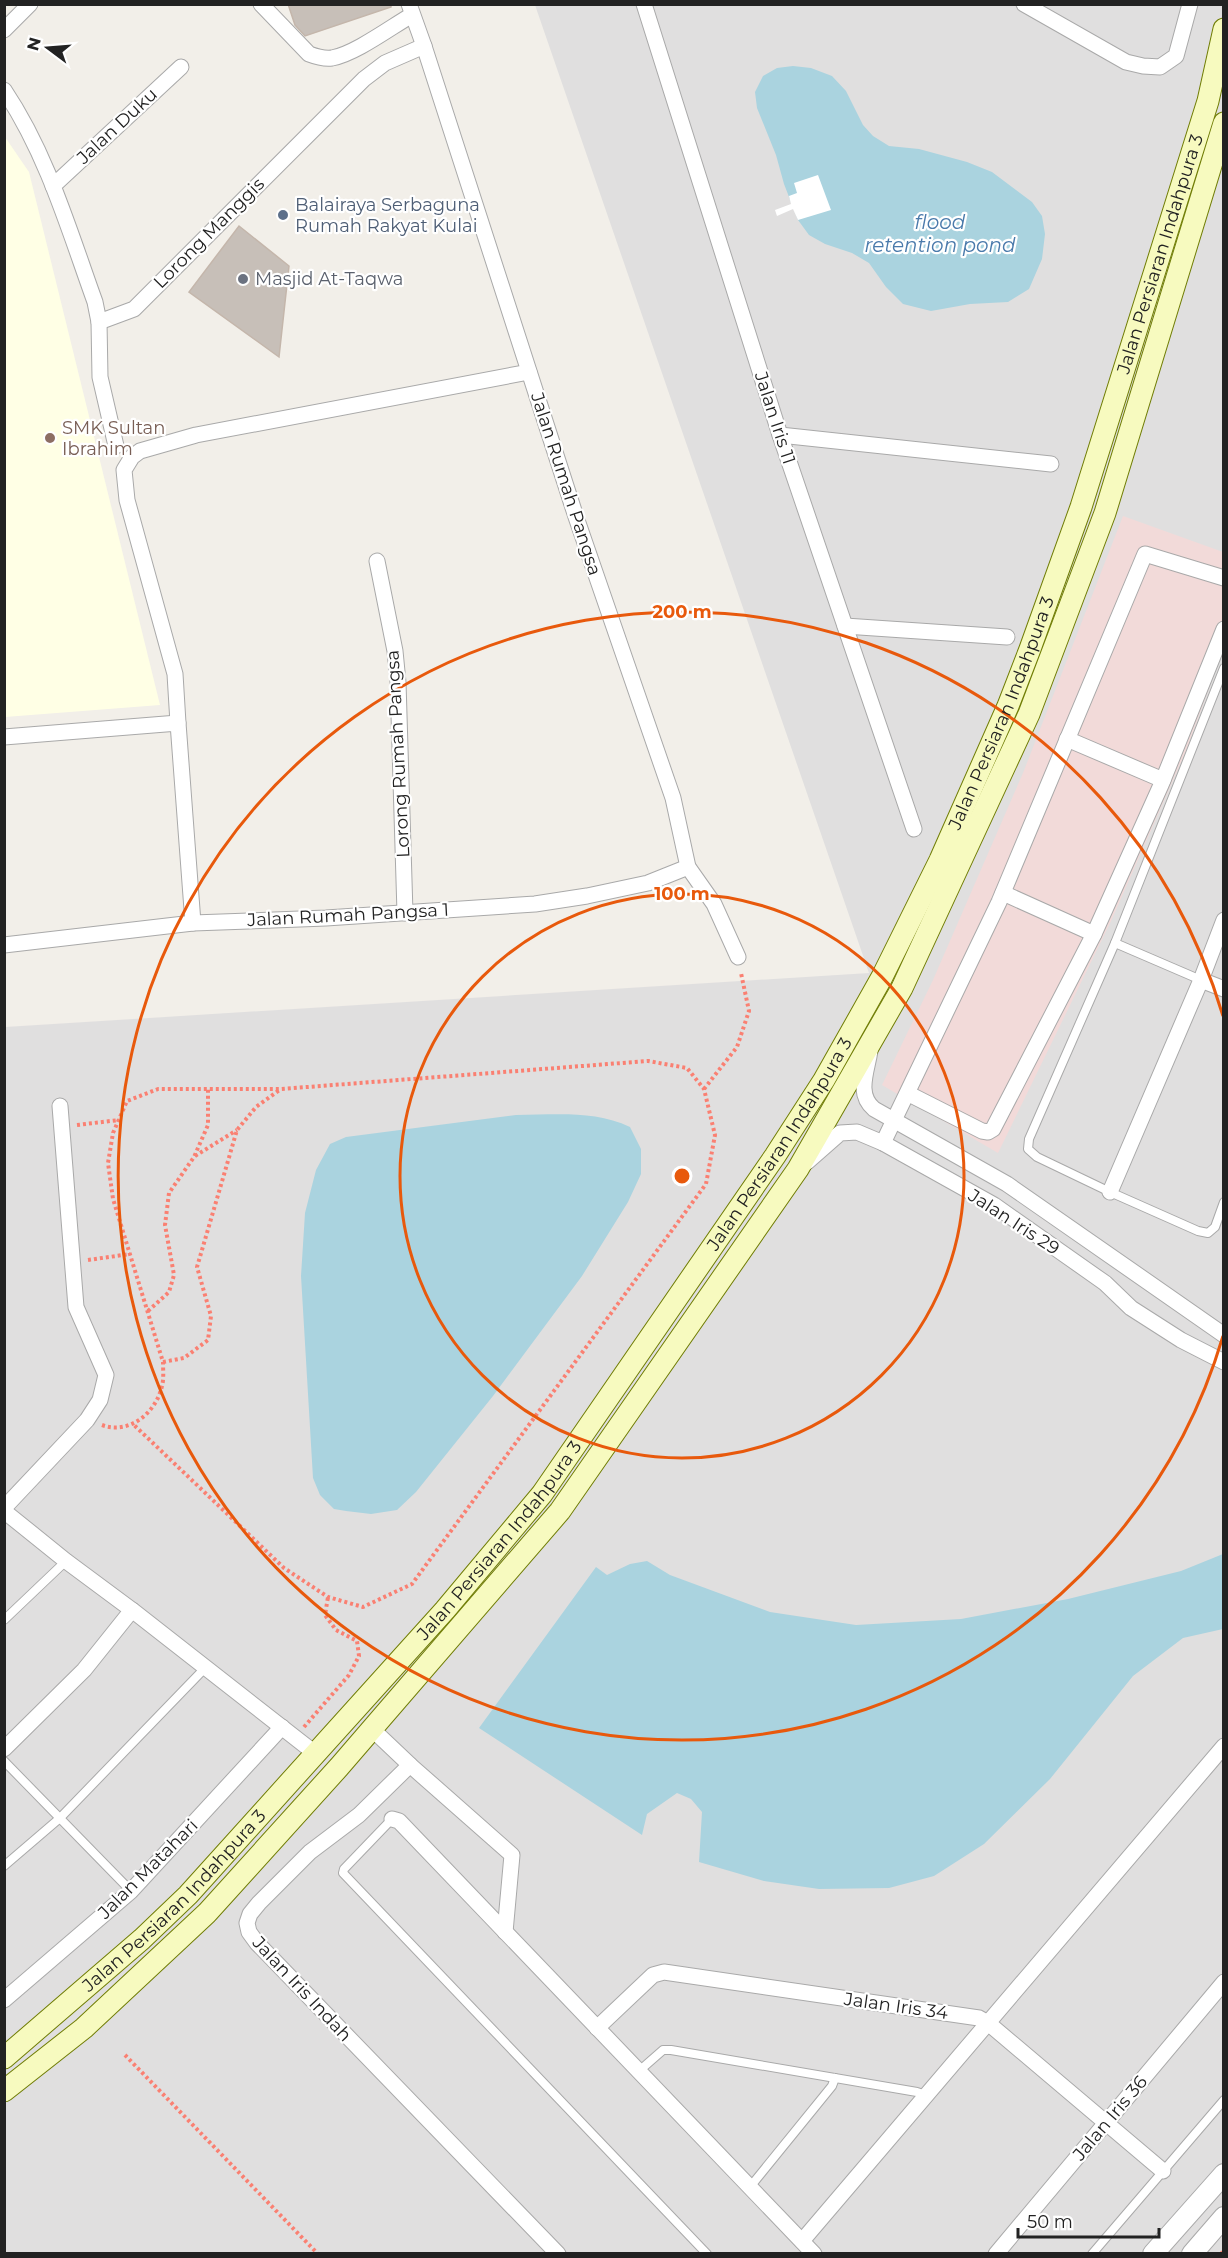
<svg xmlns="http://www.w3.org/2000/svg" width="1228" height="2258" viewBox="0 0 1228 2258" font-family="Montserrat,sans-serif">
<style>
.residential{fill:#e0dfdf}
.commercial{fill:#f2dad9}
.education{fill:#ffffe5}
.water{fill:#aad3df}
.pier{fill:#fff}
.building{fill:#c7bfb8;stroke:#c4b6ab;stroke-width:1.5}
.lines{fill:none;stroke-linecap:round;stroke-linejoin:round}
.service-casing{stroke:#a9a9a9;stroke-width:10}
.minor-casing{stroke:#a9a9a9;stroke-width:17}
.tertiary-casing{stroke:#a9a9a9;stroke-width:22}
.secondary-casing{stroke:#707d05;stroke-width:23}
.path{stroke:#fa8072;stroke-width:4;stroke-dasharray:3 3;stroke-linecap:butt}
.service{stroke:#fff;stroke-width:8}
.minor{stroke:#fff;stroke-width:15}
.tertiary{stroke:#fff;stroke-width:20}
.secondary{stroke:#f7fabf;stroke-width:21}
.ring{fill:none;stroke:#e8590c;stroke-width:3}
.service-dot{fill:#5c6f8a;stroke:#fff;stroke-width:2}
.worship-dot{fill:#6b7280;stroke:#fff;stroke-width:2}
.education-dot{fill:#8d6e63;stroke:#fff;stroke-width:2}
.labels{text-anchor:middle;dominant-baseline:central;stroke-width:4.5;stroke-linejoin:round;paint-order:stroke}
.street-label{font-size:18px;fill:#222;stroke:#fff}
.service-label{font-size:18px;fill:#4e5e75;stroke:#fff;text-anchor:start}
.worship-label{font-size:18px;fill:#5b616d;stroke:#fff;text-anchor:start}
.education-label{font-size:18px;fill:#785e54;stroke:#fff;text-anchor:start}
.water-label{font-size:20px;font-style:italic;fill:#4a7aab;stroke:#fff}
.centre{fill:#e8590c;stroke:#fff;stroke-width:3}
.ring-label{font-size:18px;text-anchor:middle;font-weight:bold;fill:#e8590c;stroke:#fff;stroke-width:4.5;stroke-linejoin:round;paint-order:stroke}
</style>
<rect width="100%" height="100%" fill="#f2efe9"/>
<!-- residential -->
<polygon class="residential" points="535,5 1223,5 1223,2253 5,2254 5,1027 869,973"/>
<!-- commercial -->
<polygon class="commercial" points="1123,516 1223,552 1223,651 1185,753 1111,921 998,1153 882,1085 933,980 1023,773"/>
<!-- education -->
<polygon class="education" points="5,137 29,172 160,705 5,717"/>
<!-- water -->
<g class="water">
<polygon points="793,66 811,68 832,76 846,91 863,125 873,136 889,146 919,149 967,162 992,172 1032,202 1042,216 1045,234 1042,259 1029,289 1008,302 970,304 931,311 903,304 886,287 869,263 852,253 825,244 809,235 798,220 784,184 776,155 757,108 755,92 763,76 777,68"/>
<path d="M516,1115C555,1115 594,1110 630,1127L641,1149V1174L628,1202L582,1276L493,1396L416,1492L397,1510L371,1514L346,1511L334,1509L320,1495L313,1478L301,1276L305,1213L316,1170L330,1144L346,1137Z"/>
<polygon points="1223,1554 1223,1629 1183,1638 1133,1676 1050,1779 984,1844 934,1876 889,1888 819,1889 764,1881 699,1862 702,1812 691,1799 677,1793 647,1814 642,1835 479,1728 596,1567 607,1575 630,1564 647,1561 670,1575 770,1612 856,1625 961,1619 1068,1599 1181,1571"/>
</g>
<!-- pier -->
<polygon class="pier" points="818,175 831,210 798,220 793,209 777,216 775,210 791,204 789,196 797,193 794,183"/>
<!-- building -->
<g class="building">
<polygon points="288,4 391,4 391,7 305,36 295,25"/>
<polygon points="239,226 289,266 279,357 189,292"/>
</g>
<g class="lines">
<defs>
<g id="service">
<polyline points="1224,668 1115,943 1029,1139 1028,1149 1037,1157 1110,1192 1198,1231 1208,1233 1215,1227 1224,1202"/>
<polyline points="1115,943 1201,980"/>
<polyline points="4,1620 66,1561"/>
<polyline points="4,1761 131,1891"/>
<polyline points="392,1819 344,1869 343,1873 707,2254"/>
<polyline points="4,1866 60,1818 206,1667"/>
<polyline points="639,2071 663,2050 671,2050 917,2092 926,2095"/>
<polyline points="750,2187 832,2086 835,2078"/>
<polyline points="1092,2254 1224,2100"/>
</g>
<g id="minor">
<path d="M261,4L309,54C317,57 324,59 332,58C355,54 391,27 412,15"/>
<polyline points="409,4 424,46 576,517 673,798 688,867 714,904 738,957"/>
<polyline points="644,4 780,435 914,829"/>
<polyline points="1024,4 1126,62 1143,66 1160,67 1176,56 1190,4"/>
<polyline points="4,30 30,4"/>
<path d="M4,90C47,154 69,230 95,302L99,322L134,309L364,79L385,63L424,46"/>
<polyline points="53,186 181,67"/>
<polyline points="99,322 100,377 116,446"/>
<polyline points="780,435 1051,464"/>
<polyline points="377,561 395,651 398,682 405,913"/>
<polyline points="845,626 1007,637"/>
<polyline points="178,723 175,674 127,500 124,470 132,457 140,451 196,435 529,372"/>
<polyline points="4,737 178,723 193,923"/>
<polyline points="1067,739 1163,780"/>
<polyline points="1003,893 1094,934"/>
<polyline points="4,945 193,923 326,918 535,904 587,896 648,883 688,867"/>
<polyline points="1201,980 1224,989"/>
<path d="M870,1051C867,1071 856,1094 874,1109L1007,1184L1224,1335"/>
<polyline points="909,1094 982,1131 988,1132 993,1129 1094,934 1161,785 1224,629"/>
<polyline points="883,1143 999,902 1145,554 1224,578"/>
<polyline points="807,1162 840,1133 857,1132 883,1143 994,1205 1105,1283 1131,1308 1181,1340 1224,1362"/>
<polyline points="1110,1192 1201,980 1224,920"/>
<polyline points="4,1508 87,1420 100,1400 106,1375 76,1307 60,1106"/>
<polyline points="4,1511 66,1561 132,1610 316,1754"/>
<polyline points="372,1729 410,1765 359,1815 310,1852 259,1903 250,1914 247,1923 249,1932 257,1943 558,2254"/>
<polyline points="4,1749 84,1670 132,1610"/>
<polyline points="410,1765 512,1855 505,1932"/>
<polyline points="392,1819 399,1821 814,2254"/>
<polyline points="4,2000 131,1891 282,1727"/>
<polyline points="597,2028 653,1975 664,1972 979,2018 988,2023 1163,2171"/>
<polyline points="802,2241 1224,1746"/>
<polyline points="996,2254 1224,1982"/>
</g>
<g id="tertiary">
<polyline points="1153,2254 1224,2174"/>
<polyline points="1192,2254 1224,2217"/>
</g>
<g id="secondary">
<path id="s1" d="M4,2058L142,1939L188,1895L445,1610L542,1494L775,1156L824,1080L882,977L940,860L1008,706L1030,649L1081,507L1208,101L1224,29"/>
<polyline points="4,2091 84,2028 207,1913 339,1767 560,1511 798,1169 902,988 1029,714 1105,513 1224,123"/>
</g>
</defs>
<!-- service casing -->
<use href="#service" class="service-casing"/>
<!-- minor casing -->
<use href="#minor" class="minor-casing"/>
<!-- tertiary casing -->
<use href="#tertiary" class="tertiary-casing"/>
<!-- secondary casing -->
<use href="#secondary" class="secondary-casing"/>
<!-- path -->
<g class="path">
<polyline points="704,1089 737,1047 749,1011 741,973"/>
<polyline points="77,1125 119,1120"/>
<polyline points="195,1156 237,1130"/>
<polyline points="88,1260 130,1254"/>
<polyline points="148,1311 169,1292 174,1275 165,1225 169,1193 194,1157 208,1125 208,1088"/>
<polyline points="163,1362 184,1358 208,1340 211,1316 197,1267 237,1130 256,1107 281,1089"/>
<path d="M102,1425C129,1435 156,1413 162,1386C164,1379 163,1369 163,1362L113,1199L108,1163L113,1133L127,1101L158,1089H281L648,1061L687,1068L704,1089L715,1135L706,1184L412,1584L363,1607L328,1597L284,1568L134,1425"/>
<polyline points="304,1727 349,1675 359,1656 357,1641 336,1630 325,1615 328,1597"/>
<polyline points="125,2055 318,2254"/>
<polyline points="1221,2254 1224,2250"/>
</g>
<!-- service -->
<use href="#service" class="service"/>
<!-- minor -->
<use href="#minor" class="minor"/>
<!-- tertiary -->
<use href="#tertiary" class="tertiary"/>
<!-- secondary -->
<use href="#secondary" class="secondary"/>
</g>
<!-- distance rings -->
<g class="ring">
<circle cx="682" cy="1176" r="282"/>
<path d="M1223 1336A564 564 0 1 1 1223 1016"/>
</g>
<!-- markers -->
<circle class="service-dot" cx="283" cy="215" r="6"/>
<circle class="worship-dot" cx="243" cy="279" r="6"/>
<circle class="education-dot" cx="50" cy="438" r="6"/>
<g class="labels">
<!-- street labels -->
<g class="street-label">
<text transform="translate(117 126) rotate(-43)">Jalan Duku</text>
<text transform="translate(209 233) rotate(-45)">Lorong Manggis</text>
<text stroke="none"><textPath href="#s1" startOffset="2176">Jalan Persiaran Indahpura 3</textPath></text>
<text transform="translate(775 418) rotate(72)">Jalan Iris 11</text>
<text transform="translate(566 484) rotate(72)">Jalan Rumah Pangsa</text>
<text stroke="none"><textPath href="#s1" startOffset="1690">Jalan Persiaran Indahpura 3</textPath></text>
<text transform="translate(398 754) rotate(-93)">Lorong Rumah Pangsa</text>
<text transform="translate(348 915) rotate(-3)">Jalan Rumah Pangsa 1</text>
<text stroke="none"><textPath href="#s1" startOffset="1204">Jalan Persiaran Indahpura 3</textPath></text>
<text transform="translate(1014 1222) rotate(33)">Jalan Iris 29</text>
<text stroke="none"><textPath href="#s1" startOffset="718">Jalan Persiaran Indahpura 3</textPath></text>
<text transform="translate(148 1869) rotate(-45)">Jalan Matahari</text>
<text stroke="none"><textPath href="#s1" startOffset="232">Jalan Persiaran Indahpura 3</textPath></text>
<text transform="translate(302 1989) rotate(47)">Jalan Iris Indah</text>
<text transform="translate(896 2006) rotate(8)">Jalan Iris 34</text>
<text transform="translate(1110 2118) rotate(-50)">Jalan Iris 36</text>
</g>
<!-- service labels -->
<g class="service-label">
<text x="295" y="205">Balairaya Serbaguna<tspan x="295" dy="21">Rumah Rakyat Kulai</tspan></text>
</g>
<!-- worship labels -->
<g class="worship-label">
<text x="255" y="279">Masjid At-Taqwa</text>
</g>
<!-- education labels -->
<g class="education-label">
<text x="62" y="428">SMK Sultan<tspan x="62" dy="21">Ibrahim</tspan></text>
</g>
<!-- water labels -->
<g class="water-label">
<text x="940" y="222">flood<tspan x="940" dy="23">retention pond</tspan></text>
</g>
</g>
<circle cx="682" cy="1176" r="9" class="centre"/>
<g class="ring-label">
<text x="682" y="618">200 m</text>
<text x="682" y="900">100 m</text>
</g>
<!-- border -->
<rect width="1228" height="2258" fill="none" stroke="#222222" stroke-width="12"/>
<!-- north arrow -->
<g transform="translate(48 48) rotate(286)" stroke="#ffffff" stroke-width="4.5" paint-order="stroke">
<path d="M0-4.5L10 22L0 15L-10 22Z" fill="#222222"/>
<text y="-9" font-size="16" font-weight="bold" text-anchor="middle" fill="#222222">N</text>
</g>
<!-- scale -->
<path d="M1018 2228v9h141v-9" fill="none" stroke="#222222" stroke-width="3"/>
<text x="1027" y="2228" font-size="18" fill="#222222" stroke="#ffffff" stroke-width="4.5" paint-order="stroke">50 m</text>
</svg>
